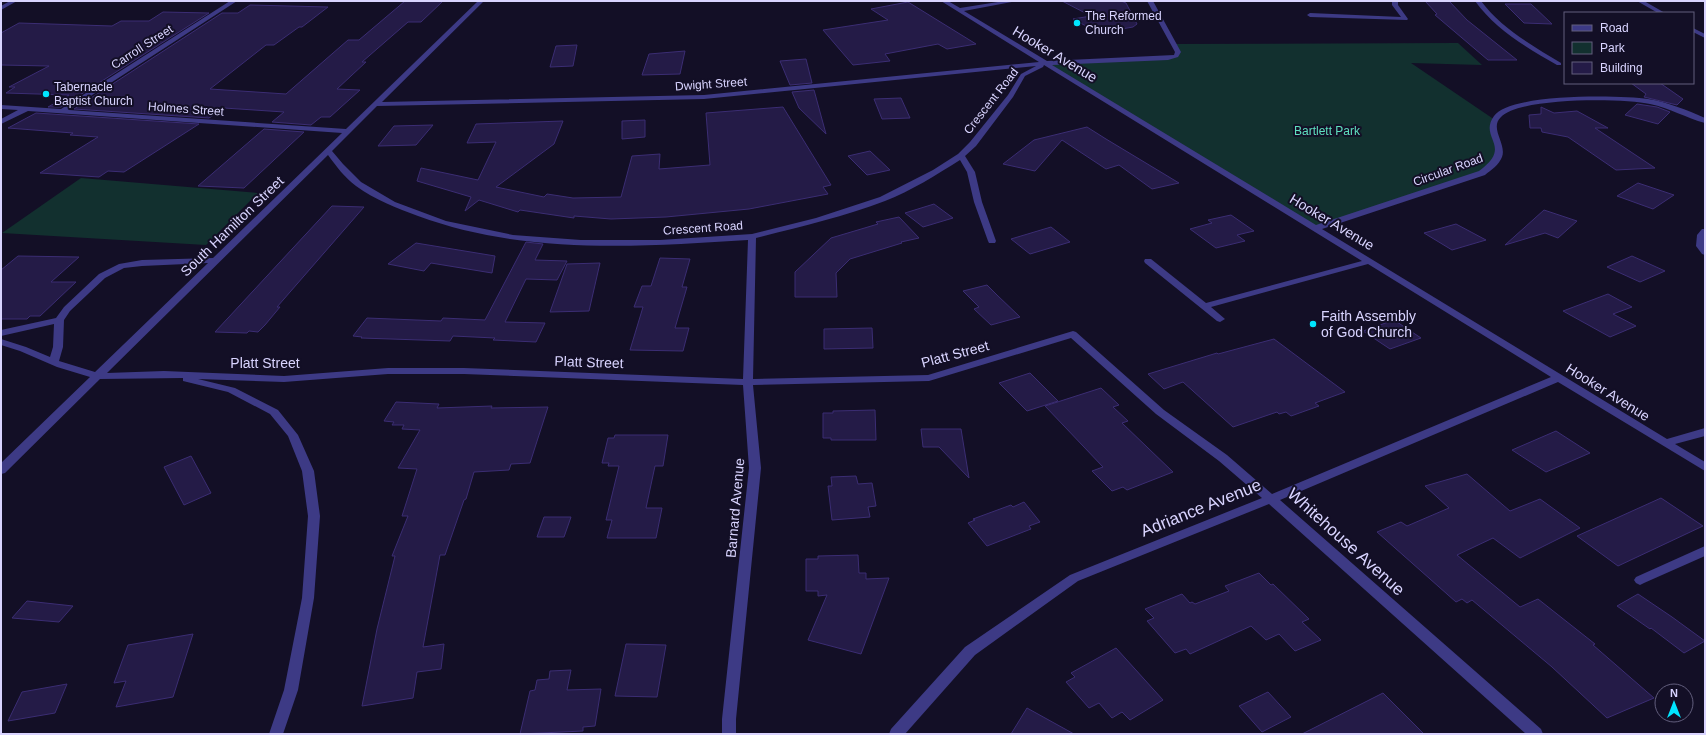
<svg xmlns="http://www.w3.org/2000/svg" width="1706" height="735" viewBox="0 0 1706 735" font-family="Arial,sans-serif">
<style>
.green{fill:#12302f}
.building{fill:#241b47;stroke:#3b2d73}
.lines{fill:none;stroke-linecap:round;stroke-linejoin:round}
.minor{fill:#3d3a85;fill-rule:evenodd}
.poi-dot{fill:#00e5ff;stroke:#130f26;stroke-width:1.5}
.labels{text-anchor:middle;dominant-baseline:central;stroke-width:4;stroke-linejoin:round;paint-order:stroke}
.far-poi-label{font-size:12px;fill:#d9d4ff;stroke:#130f26;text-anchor:start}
.far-street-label{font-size:12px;fill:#d9d4ff;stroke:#130f26}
.far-park-label{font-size:12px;fill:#5fe0c0;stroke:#130f26}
.street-label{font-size:14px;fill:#d9d4ff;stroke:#130f26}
.poi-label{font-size:14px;fill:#d9d4ff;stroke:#130f26;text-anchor:start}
.near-street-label{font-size:17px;fill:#d9d4ff;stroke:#130f26}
</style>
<rect width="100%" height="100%" fill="#130f26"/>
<!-- green -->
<g class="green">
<polygon points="1458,43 1482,65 1411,63 1495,120 1495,163 1482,173 1316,228 1047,63 1176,56 1173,44"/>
<polygon points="81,178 258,193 206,245 2,233"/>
</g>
<!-- building -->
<g class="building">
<polygon points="405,1 443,1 421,22 408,22 362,62 366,62 337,89 360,90 330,117 321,117 311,125 272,122 284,112 224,108 209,118 74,109 222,13 238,13 250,5 328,7 302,27 299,27 274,45 266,45 210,89 286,94 348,40 359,40"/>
<polygon points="1062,1 1121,1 1126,3 1137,24 1133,27 1099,33 1073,19 1091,16"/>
<polygon points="1425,1 1449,1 1467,20 1517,60 1488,60 1435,15 1437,14"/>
<polygon points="908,2 976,44 947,49 938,44 885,54 890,61 853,65 823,30 888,20 871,9"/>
<polygon points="1505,4 1531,4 1552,24 1524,23"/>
<polygon points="163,12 209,13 61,107 48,107 69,95 6,93 15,87 9,87 49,66 1,65 1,33 19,23 112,26 121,21 149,21"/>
<polygon points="577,45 573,66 550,67 556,46"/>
<polygon points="685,51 680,74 642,75 649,54"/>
<polygon points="806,59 812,83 790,85 780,61"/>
<polygon points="1631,83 1660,83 1683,99 1677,105 1644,97 1646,94"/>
<polygon points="814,90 826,134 799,108 792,92"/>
<polygon points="901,98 910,118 882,119 874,99"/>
<polygon points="1637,104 1657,107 1670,112 1658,124 1625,115"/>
<polygon points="783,107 831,185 823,187 828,194 749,209 666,217 611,219 574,216 574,218 520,210 518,212 479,200 465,211 471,197 417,181 421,168 478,180 496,142 467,143 476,124 563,121 554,144 496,187 544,197 547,194 573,198 621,197 632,156 660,154 659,169 710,165 706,113"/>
<polygon points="1541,107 1554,113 1577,111 1608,128 1595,128 1655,168 1616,170 1568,137 1542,132 1541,128 1530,128 1529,115 1541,114"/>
<polygon points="36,113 199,124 124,172 108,171 99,177 40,173 98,137 70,135 73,133 8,128"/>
<polygon points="645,120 645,137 622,139 622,121"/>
<polygon points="433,125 416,145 378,146 394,126"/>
<polygon points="1087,127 1106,139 1179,183 1152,189 1119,165 1106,169 1062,140 1035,171 1003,164 1034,140"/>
<polygon points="264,129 304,132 244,188 198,186"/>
<polygon points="870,151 890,170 867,175 848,156"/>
<polygon points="1638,183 1674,195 1653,209 1617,196"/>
<polygon points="934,204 953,218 923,227 905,213"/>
<polygon points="332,206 364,207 277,307 280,307 265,325 258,332 249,331 247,333 215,332"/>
<polygon points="1544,210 1577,221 1558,238 1545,233 1505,245"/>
<polygon points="1231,215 1254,231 1237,235 1245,241 1216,248 1190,229 1212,223 1208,220"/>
<polygon points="899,217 919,238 901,242 902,243 850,259 836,273 837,297 795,297 795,272 831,238 878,224 876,222"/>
<polygon points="1456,224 1486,240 1452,250 1424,233"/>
<polygon points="1051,227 1070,242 1030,254 1011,239"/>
<polygon points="526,242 543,244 535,260 567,261 557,280 526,279 505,322 545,323 536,342 493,340 495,338 453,336 450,341 361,338 362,337 353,336 367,318 441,321 443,318 485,320"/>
<polygon points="416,243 495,256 492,273 431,263 424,271 388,264"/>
<polygon points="18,256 79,257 51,282 76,282 40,316 30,316 27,319 1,319 1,270"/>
<polygon points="1632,256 1665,271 1640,282 1607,267"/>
<polygon points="660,258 690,259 682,287 687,287 675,328 689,328 683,351 630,350 643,307 634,307 642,286 651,286"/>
<polygon points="600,263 589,311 550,312 567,264"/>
<polygon points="987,285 997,295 1020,317 991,325 974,309 979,307 963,291"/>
<polygon points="1608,294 1632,307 1613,314 1636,326 1610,337 1563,311"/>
<polygon points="1394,320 1421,338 1390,349 1363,331"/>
<polygon points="872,328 873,348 824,349 824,329"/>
<polygon points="1274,339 1345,392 1315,403 1319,406 1291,416 1286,412 1279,414 1277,412 1233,427 1183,382 1164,389 1148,374 1217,353 1218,354"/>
<polygon points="1030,373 1058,401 1027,411 999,383"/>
<polygon points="1101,388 1119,405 1113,407 1128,421 1122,423 1173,472 1127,490 1123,487 1112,491 1092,471 1103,467 1045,406"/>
<polygon points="396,402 439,404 437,408 492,406 491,408 548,407 530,463 511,464 509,470 474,472 466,499 464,500 445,555 440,555 423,647 444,644 441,669 417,672 413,698 362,706 377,629 395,556 392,556 408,516 402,516 417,469 398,468 420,430 402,429 404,425 392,425 394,422 384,421"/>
<polygon points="875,410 876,440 831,440 831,438 823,438 823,413 833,413 833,411"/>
<polygon points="921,429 961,429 969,478 939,447 923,447"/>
<polygon points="1556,431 1590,453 1546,472 1512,450"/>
<polygon points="615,435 668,435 663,466 655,466 646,508 662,508 656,538 607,538 612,520 606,520 619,466 608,466 609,463 602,463 608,438 614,438"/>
<polygon points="191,456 211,493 184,505 164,467"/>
<polygon points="1467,474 1510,511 1540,499 1580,528 1520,558 1493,538 1457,555 1520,607 1538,599 1595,644 1593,645 1654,698 1607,718 1552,667 1472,600 1467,603 1462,599 1456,602 1377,532 1401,522 1407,526 1449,508 1425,486"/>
<polygon points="856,476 858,484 872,483 876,506 868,507 870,517 832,520 828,486 832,486 831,477"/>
<polygon points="1661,498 1703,526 1618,566 1577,536"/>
<polygon points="1024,502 1040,522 1029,526 1031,529 987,546 968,523 975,520 973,519 1011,505 1013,507"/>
<polygon points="544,517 571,517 564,537 537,537"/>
<polygon points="858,555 859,573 866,573 866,579 889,578 861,654 808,640 827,595 818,596 818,591 806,591 806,559 818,559 818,556"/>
<polygon points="1259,573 1271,585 1273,584 1309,619 1302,622 1321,640 1295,651 1279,634 1266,640 1251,626 1190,654 1186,649 1175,653 1147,621 1154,618 1145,609 1182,594 1190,603 1192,602 1195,604 1229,591 1225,586"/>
<polygon points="1638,594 1672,617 1705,641 1684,653 1651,628 1650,629 1617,606"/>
<polygon points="27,601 73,606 59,622 12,618"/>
<polygon points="193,634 173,697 116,707 126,681 114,683 128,645"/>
<polygon points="626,644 666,645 657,697 615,696"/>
<polygon points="1116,648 1163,700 1130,720 1122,712 1112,718 1099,703 1089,708 1066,682 1075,677 1071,673"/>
<polygon points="571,670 567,690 601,689 595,726 583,727 583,731 520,734 530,691 535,690 537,680 549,679 550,671"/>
<polygon points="67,684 55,713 8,721 22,692"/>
<polygon points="1268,692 1291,717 1262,732 1239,706"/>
<polygon points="1383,693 1424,734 1302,734"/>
<polygon points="1027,708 1074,734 1011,734"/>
</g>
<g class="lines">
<!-- minor -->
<g class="minor">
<polygon points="10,1 17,1 1,10 1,6"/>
<path d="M230,1H237L69,110L346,129L478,1H484L382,102L704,95L1039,62L941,1H948L960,8L1004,1H1017L964,11L1047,61L1174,55L1175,52L1147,1H1153L1181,52L1178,57L1168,60L1052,65L1316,225L1479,171C1514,146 1478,138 1494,116C1510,93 1620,95 1648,99C1667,102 1687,110 1705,118V123C1686,118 1670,108 1650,104C1623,98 1520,97 1501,117C1489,128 1507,144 1502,157C1499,165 1491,170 1485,175L1322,229L1667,439L1705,428V436L1675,444L1705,462V471L1558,382L1280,500L1541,729L1543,734H1526L1269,504L1078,581L975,655L905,734H889L891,729L965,647L1070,575L1262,498L1219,461L1156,414L1071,338L929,381L753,385L761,468L736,719V734H722V719L749,468L743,385L464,374H388L284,382L198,379L235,388L278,410L298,435L314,471L320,516L314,598L298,690L283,734H269L284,690L302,598L308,516L302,471L288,436L270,414L228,392L183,381V378L100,379L5,473L1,474V463L90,377L57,367L20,351L1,345V339L26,347L50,357L53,347L54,324L1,336V330L56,318L64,307L99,274L119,264L142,260L213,258L342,133L28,111L1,124V119L18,110L1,109V105L61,109ZM1044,65L1362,261L1206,303L1151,259H1145L1144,261L1145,263L1217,321L1220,322L1225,319L1211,307L1368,264L1551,377L1272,494L1227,455L1164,410L1076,332L1073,331L928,375L753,379L756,238C799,227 843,217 885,201C911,191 936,175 960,160L967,172L974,202L988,241L989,243H995L996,241L982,202L975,172L965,156L976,146L1013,97L1025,76L1043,67ZM1036,66L1021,74L1008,95L970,142L958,154L933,170L880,197L816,218L752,234L660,240H581L513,235L446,221L395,202L361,182L343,164L332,151L377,106L704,99ZM328,155C336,166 345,178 356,186C375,200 397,208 418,216C524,255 638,247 748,240L743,379L464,368H388L284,376L164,371L107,373ZM208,263L95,372L59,361L63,347L64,320L70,311L105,278L124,268L142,266Z"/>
<polygon points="1392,1 1398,1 1398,5 1408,19 1407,20 1310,17 1307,15 1310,13 1401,17 1392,5"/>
<path d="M1475,1H1481C1501,28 1533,46 1561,63V65H1557C1527,48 1495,29 1475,1Z"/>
<polygon points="1637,1 1644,1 1665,13 1658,13"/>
<polygon points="1693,28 1705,34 1705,38 1693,32"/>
<polygon points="1702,229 1705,229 1705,255 1702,254 1696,246 1697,235"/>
<polygon points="1705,546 1705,556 1644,583 1640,585 1636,583 1634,580 1636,577"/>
</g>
</g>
<!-- markers -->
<g class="poi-dot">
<circle cx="1077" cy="23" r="4"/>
<circle cx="46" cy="94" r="4"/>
<circle cx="1313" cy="324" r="4"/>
</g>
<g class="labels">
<!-- far-poi labels -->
<g class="far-poi-label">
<text x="1085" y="16">The Reformed<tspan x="1085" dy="14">Church</tspan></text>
<text x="54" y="87">Tabernacle<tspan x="54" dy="14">Baptist Church</tspan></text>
</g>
<!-- far-street labels -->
<g class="far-street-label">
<text transform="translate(142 47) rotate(-33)">Carroll Street</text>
<text transform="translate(711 84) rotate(-4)">Dwight Street</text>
<text transform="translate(991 101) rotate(-52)">Crescent Road</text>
<text transform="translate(186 109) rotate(4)">Holmes Street</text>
<text transform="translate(1448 170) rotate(-20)">Circular Road</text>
<text transform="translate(703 228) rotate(-4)">Crescent Road</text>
</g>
<!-- far-park labels -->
<g class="far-park-label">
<text x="1327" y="131">Bartlett Park</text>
</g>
<!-- street labels -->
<g class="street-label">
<text transform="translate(1055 54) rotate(31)">Hooker Avenue</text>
<text transform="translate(1332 222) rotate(31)">Hooker Avenue</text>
<text transform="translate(232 226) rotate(-44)">South Hamilton Street</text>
<text transform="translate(955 354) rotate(-15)">Platt Street</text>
<text transform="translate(589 362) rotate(2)">Platt Street</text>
<text x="265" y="363">Platt Street</text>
<text transform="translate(1608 392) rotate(32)">Hooker Avenue</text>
<text transform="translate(735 508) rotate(-85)">Barnard Avenue</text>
</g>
<!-- poi labels -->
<g class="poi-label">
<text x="1321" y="316">Faith Assembly<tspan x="1321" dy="16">of God Church</tspan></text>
</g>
<!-- near-street labels -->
<g class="near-street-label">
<text transform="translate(1201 508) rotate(-22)">Adriance Avenue</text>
<text transform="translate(1346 542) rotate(42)">Whitehouse Avenue</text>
</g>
</g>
<!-- border -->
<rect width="1706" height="735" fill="none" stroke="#d9d4ff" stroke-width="4"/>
<!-- legend -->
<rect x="1564" y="12" width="130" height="72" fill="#130f26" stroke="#625e7d"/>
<rect x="1572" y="25" width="20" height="6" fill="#3d3a85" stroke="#625e7d"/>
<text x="1600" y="32" font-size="12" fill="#d9d4ff">Road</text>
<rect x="1572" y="42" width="20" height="12" fill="#12302f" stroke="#625e7d"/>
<text x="1600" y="52" font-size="12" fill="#d9d4ff">Park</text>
<rect x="1572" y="62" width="20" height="12" fill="#241b47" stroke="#625e7d"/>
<text x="1600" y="72" font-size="12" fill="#d9d4ff">Building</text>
<!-- north arrow -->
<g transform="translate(1674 703)"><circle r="19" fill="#130f26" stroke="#625e7d"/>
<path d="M0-3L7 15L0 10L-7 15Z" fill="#00e5ff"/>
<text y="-6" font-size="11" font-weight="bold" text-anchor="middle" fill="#d9d4ff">N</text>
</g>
</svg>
